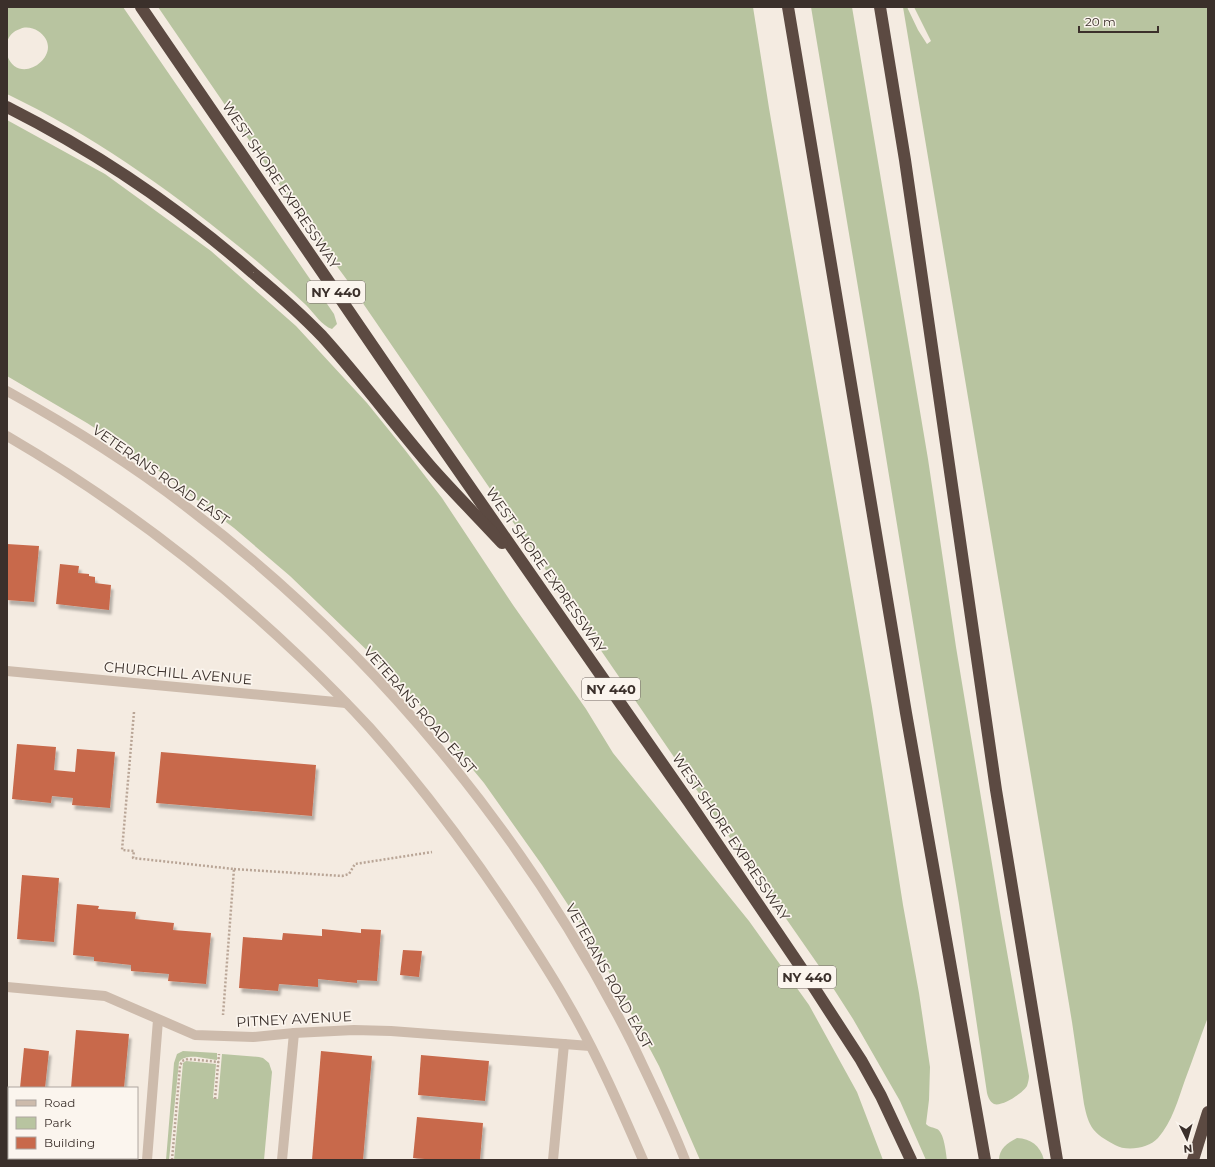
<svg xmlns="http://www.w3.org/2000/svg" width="1215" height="1167" viewBox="0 0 1215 1167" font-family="Montserrat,sans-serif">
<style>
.green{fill:#b8c4a0}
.building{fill:#c8694b;filter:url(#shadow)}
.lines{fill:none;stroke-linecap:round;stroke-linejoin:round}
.path{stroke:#b9a596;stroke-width:2.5;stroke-dasharray:2 2;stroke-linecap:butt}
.minor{stroke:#cdbbac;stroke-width:10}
.tertiary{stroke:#cdbbac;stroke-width:10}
.motorway{stroke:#5c4a42;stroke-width:12}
.labels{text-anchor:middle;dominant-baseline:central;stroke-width:3.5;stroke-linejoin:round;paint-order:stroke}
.shield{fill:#fbf5ee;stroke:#756b66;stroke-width:1}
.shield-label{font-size:13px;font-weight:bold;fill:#3b302b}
.street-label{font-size:14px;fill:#3b302b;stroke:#fbf5ee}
</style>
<defs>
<filter id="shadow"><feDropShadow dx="2.5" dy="4.5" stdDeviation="1" flood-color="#0004"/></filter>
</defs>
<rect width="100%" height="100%" fill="#f4ebe1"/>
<!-- green -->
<g class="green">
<path d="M7,7H123L334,314L337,324L332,329C322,326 314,313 306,305C283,284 261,264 237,245C166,187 90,134 7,94V55C19,90 69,52 38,31C33,28 26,26 20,29C13,31 9,36 7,42Z"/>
<path d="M158,7H753L769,108L872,707L903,905L919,993L930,1067L929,1100L926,1124C930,1128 933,1127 937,1129C944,1132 946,1153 947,1160H926L900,1101L853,1019L819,966L687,776L347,280L314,235Z"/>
<path d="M811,7H852L928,459L956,647L1001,918L1029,1076C1029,1079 1028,1083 1027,1086C1023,1093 1002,1107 994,1104C990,1102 988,1097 987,1093L959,904L868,347Z"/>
<path d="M903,7H907L918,30L927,44L931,41L914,7H1208V1017C1200,1038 1193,1059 1185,1080C1178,1100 1172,1122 1158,1138C1149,1148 1127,1152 1115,1145C1093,1133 1089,1128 1084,1104L1072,1022Z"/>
<polygon points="7,120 105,174 211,251 296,326 367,403 405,450 442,498 513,605 586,709 613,753 749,921 809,1005 857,1092 883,1160 700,1160 659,1066 602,959 574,914 542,865 484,783 403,685 290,576 234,528 147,462 87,423 7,376"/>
<path d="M183,1051L217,1053V1060C207,1059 186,1052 179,1062L169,1160H166L174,1063L177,1054Z"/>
<polygon points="222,1054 259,1057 263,1058 269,1063 272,1072 264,1160 174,1160 183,1063 186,1061 216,1064 213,1098 218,1099"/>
<path d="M1017,1138C1031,1139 1040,1145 1044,1160H999C999,1149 1007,1143 1017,1138Z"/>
</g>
<!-- building -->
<g class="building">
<polygon points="7,544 39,546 34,602 7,600"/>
<polygon points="60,564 79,566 78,573 89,574 89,576 95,577 95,583 111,585 109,610 56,604"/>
<polygon points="17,744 56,747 54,770 75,772 77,749 115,752 110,808 72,805 73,798 62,797 52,796 51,803 12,799"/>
<polygon points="161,752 316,765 312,816 156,803"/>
<polygon points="22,875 59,878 54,942 17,939"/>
<polygon points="77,904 99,906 98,909 136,912 135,919 174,923 173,930 211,933 206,984 168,981 169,974 131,971 131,965 94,961 94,957 73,955"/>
<polygon points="322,929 361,933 361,929 381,930 377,981 357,980 357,983 318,979 318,987 279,984 278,991 239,988 243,937 282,940 283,933 322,936"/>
<polygon points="403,950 422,951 419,977 400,975"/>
<polygon points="76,1030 129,1034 124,1088 71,1088"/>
<polygon points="24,1048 49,1051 45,1088 20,1088"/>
<polygon points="321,1051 372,1056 363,1160 312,1160"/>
<polygon points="421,1055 489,1061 485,1101 418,1095"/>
<polygon points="417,1117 483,1123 480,1160 437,1160 413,1158"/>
<rect x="7" y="1125" width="2" height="22"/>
<rect x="65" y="1158" width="53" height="2"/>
</g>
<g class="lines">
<!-- path -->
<g class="path">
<polyline points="134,712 122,850 134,851 133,858 234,869 223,1015"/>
<polyline points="234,869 342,876 349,874 355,864 432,852"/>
<polyline points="215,1099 219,1054"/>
<polyline points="172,1160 180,1066 182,1061 188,1059 219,1062"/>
</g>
<!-- minor -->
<g class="minor">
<polyline points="7,671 346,703"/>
<polyline points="7,987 105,996 195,1035 253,1037 294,1033 354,1030 391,1031 590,1046"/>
<polyline points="147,1160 158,1020"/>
<polyline points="282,1160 294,1033"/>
<polyline points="553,1160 564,1044"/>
</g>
<!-- tertiary -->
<g class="tertiary">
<path d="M7,391C70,426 131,464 188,508C374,649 528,836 633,1045C651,1083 670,1121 685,1160"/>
<path d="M7,436C115,499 211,572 301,658C325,681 348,704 370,728C425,790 474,856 519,925C536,951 553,977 568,1004C597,1054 620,1107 643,1160"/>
</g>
<!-- motorway -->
<g class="motorway">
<polyline points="141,7 424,421 689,802 802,969 861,1060 881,1096 911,1160"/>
<polyline points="788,7 906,713 985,1160"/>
<polyline points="880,7 905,160 996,790 1057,1160"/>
<path d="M7,107C96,152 178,207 253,273C277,293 300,313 322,336C360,378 394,424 431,467C454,493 478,517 502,543"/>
<polyline points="1193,1160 1208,1112"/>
</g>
</g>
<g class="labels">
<!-- shield labels -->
<g class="shield">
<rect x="307" y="281" width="58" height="22" rx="3"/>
<rect x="582" y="678" width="58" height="22" rx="3"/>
<rect x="778" y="966" width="58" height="22" rx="3"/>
</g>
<g class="shield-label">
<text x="336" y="292">NY 440</text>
<text x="611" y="689">NY 440</text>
<text x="807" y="977">NY 440</text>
</g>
<!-- street labels -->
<g class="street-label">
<text transform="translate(281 185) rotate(56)">WEST SHORE EXPRESSWAY</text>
<text transform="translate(161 475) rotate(35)">VETERANS ROAD EAST</text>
<text transform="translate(546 570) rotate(55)">WEST SHORE EXPRESSWAY</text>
<text transform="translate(178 673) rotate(5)">CHURCHILL AVENUE</text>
<text transform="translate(420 710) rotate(49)">VETERANS ROAD EAST</text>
<text transform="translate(731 837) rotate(56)">WEST SHORE EXPRESSWAY</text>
<text transform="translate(609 976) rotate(61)">VETERANS ROAD EAST</text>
<text transform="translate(294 1019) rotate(-3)">PITNEY AVENUE</text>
</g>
</g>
<!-- border -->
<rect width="1215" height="1167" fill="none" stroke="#3b302b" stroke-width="16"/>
<!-- legend -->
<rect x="8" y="1087" width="130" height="72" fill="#fbf5ee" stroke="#aea6a0"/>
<rect x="16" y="1100" width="20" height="6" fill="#cdbbac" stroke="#aea6a0"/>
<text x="44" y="1107" font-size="12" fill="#3b302b">Road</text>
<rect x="16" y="1117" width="20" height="12" fill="#b8c4a0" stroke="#aea6a0"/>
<text x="44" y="1127" font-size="12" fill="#3b302b">Park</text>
<rect x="16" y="1137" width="20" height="12" fill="#c8694b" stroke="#aea6a0"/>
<text x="44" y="1147" font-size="12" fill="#3b302b">Building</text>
<!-- north arrow -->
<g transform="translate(1187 1139) rotate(175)" stroke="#fbf5ee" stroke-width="3" paint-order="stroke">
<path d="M0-3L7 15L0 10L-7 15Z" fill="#3b302b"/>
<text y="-6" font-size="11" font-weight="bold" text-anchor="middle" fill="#3b302b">N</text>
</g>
<!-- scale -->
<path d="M1079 26v6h79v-6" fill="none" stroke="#3b302b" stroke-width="2"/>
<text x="1085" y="26" font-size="12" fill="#3b302b" stroke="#fbf5ee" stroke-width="3" paint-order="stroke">20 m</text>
</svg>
